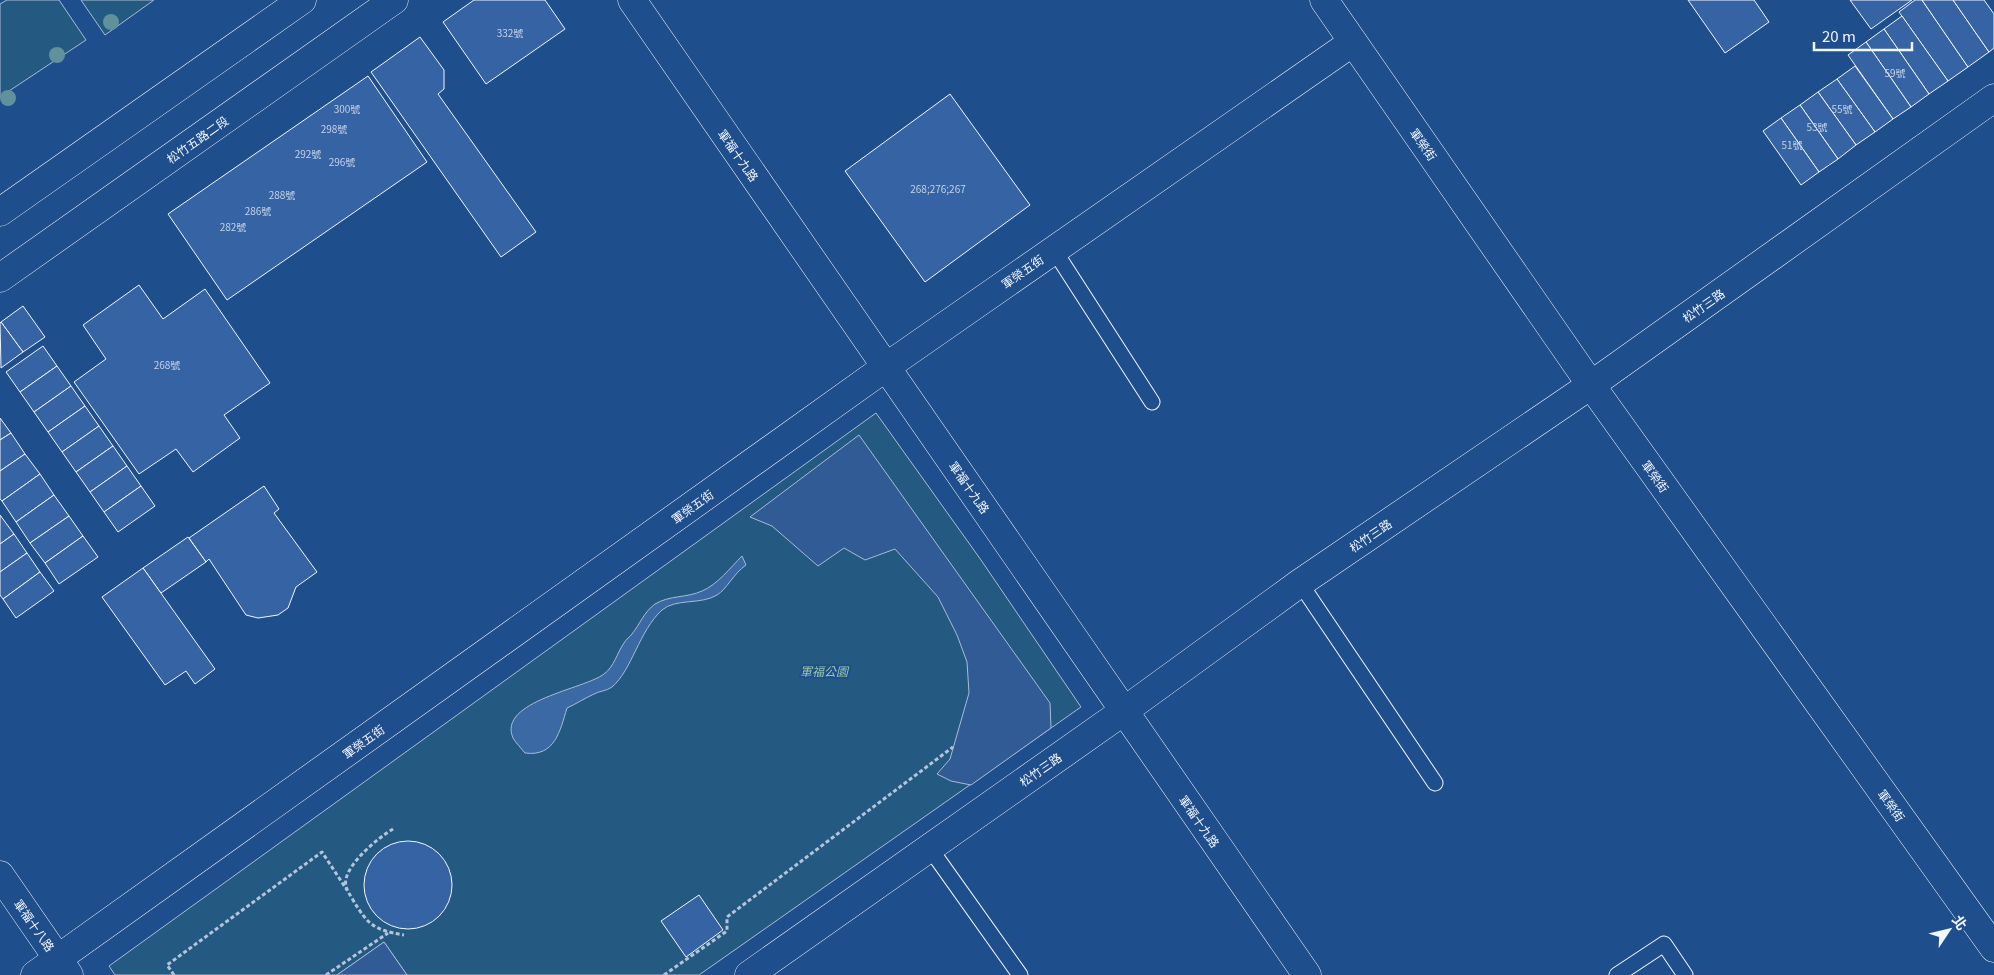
<svg xmlns="http://www.w3.org/2000/svg" width="1994" height="975" viewBox="0 0 1994 975" font-family="Georgia,'Noto Sans TC',serif">
<style>
.green{fill:#245a82;stroke:#a8bbd7}
.parking{fill:#305b95;stroke:#a8bbd7}
.water{fill:#3b69a3;stroke:#a8bbd7}
.building{fill:#3563a3;stroke:#f2f6ff}
.lines{fill:none;stroke-linecap:round;stroke-linejoin:round}
.service-casing{stroke:#f2f6ff;stroke-width:17}
.minor-casing{stroke:#f2f6ff;stroke-width:29}
.tertiary-casing{stroke:#f2f6ff;stroke-width:29}
.path{stroke:#b3c4dc;stroke-width:3;stroke-dasharray:4 2.5;stroke-linecap:butt}
.service{stroke:#1f4e8c;stroke-width:15}
.minor{stroke:#1f4e8c;stroke-width:28}
.tertiary{stroke:#1f4e8c;stroke-width:28}
.tree{fill:#61919a}
.labels{text-anchor:middle;dominant-baseline:central;stroke-width:4;stroke-linejoin:round;paint-order:stroke}
.number-label{font-size:10px;fill:#c3d1e8}
.street-label{font-size:12px;fill:#f2f6ff;stroke:#1f4e8c}
.park-label{font-size:12px;font-style:italic;fill:#97c8a6;stroke:#1f4e8c}
</style>
<rect width="100%" height="100%" fill="#1f4e8c"/>
<!-- green -->
<g class="green">
<polygon points="7,0 59,0 86,40 0,97 0,4"/>
<polygon points="81,0 154,0 105,35"/>
<polygon points="876,413 981,560 1081,707 699,975 407,975 384,942 337,975 115,975 109,966"/>
</g>
<!-- parking -->
<g class="parking">
<polygon points="859,435 1050,703 1051,728 971,785 951,781 937,774 950,759 969,693 967,662 957,635 938,597 895,549 865,560 844,548 818,566 772,526 750,517"/>
<polygon points="384,942 407,975 337,975"/>
</g>
<!-- water -->
<path class="water" d="M742,556L746,565C733,574 727,589 717,595C701,605 676,598 662,610C639,631 632,670 612,687C607,691 599,691 594,694C585,698 576,704 567,708C560,731 555,757 525,753C521,748 516,743 513,738C497,701 585,689 604,674C614,667 617,653 624,643C626,639 630,637 632,634C640,624 644,612 655,604C670,595 687,598 702,591C717,585 731,567 742,556Z"/>
<!-- building -->
<g class="building">
<polygon points="474,0 545,0 565,29 486,84 443,22"/>
<polygon points="1688,0 1754,0 1769,22 1725,53"/>
<polygon points="1850,0 1912,0 1871,29"/>
<polygon points="1915,0 1922,0 1968,67 1948,81 1899,12"/>
<polygon points="1922,0 1953,0 1989,52 1968,67"/>
<polygon points="1953,0 1984,0 1994,14 1994,48 1989,52"/>
<polygon points="1902,16 1948,81 1929,94 1884,29"/>
<polygon points="1884,29 1929,94 1911,107 1866,42"/>
<polygon points="420,37 444,70 444,89 438,94 536,232 501,257 371,72"/>
<polygon points="1866,42 1911,107 1893,119 1848,55"/>
<polygon points="1855,66 1893,119 1875,132 1837,79"/>
<polygon points="368,76 427,162 227,300 168,214"/>
<polygon points="1837,79 1875,132 1856,145 1818,92"/>
<polygon points="1818,92 1856,145 1838,159 1800,105"/>
<polygon points="950,94 1030,205 925,282 845,171"/>
<polygon points="1800,105 1838,159 1819,172 1781,118"/>
<polygon points="1781,118 1819,172 1801,185 1763,131"/>
<polygon points="139,285 163,319 205,289 270,383 224,415 240,438 193,472 176,449 139,474 74,382 106,359 83,325"/>
<polygon points="23,306 45,337 23,352 1,322"/>
<polygon points="1,322 23,352 1,368 0,323"/>
<polygon points="43,346 57,366 20,392 6,372"/>
<polygon points="57,366 71,386 34,412 20,392"/>
<polygon points="71,386 85,406 48,432 34,412"/>
<polygon points="85,406 99,426 62,452 48,432"/>
<polygon points="0,418 11,433 0,440"/>
<polygon points="99,426 113,446 76,472 62,452"/>
<polygon points="11,433 25,454 0,471 0,440"/>
<polygon points="113,446 127,466 90,492 76,472"/>
<polygon points="25,454 40,474 2,501 0,499 0,471"/>
<polygon points="127,466 141,486 104,512 90,492"/>
<polygon points="40,474 54,495 16,522 2,501"/>
<polygon points="141,486 155,506 118,532 104,512"/>
<polygon points="264,486 279,509 274,513 317,572 296,587 288,608 278,615 258,618 246,615 209,559 206,562 189,538"/>
<polygon points="54,495 69,516 30,543 16,522"/>
<polygon points="0,515 14,534 0,544"/>
<polygon points="69,516 83,536 45,563 30,543"/>
<polygon points="14,534 27,553 0,572 0,544"/>
<polygon points="83,536 98,557 59,584 45,563"/>
<polygon points="188,537 206,562 161,593 143,568"/>
<polygon points="27,553 40,572 3,599 0,595 0,572"/>
<polygon points="143,568 215,669 195,684 186,671 165,685 102,597"/>
<polygon points="40,572 54,591 16,618 3,599"/>
<circle cx="408" cy="885" r="44"/>
<polygon points="699,895 723,930 686,957 661,921"/>
</g>
<g class="lines">
<defs>
<g id="service">
<polyline points="1054,250 1152,402"/>
<polyline points="1300,583 1435,783"/>
<polyline points="929,847 1020,975"/>
<polyline points="1617,975 1664,944 1685,975"/>
</g>
<g id="minor">
<polyline points="632,0 1307,975"/>
<polyline points="1324,0 1591,385 1994,948"/>
<polyline points="0,875 69,975"/>
<polyline points="35,975 886,367 1353,42"/>
<polyline points="749,975 1124,711 1300,583 1591,385 1994,98"/>
</g>
<g id="tertiary">
<polyline points="0,212 302,0"/>
<polyline points="0,278 394,0"/>
</g>
</defs>
<!-- service casing -->
<use href="#service" class="service-casing"/>
<!-- minor casing -->
<use href="#minor" class="minor-casing"/>
<!-- tertiary casing -->
<use href="#tertiary" class="tertiary-casing"/>
<!-- path -->
<g class="path">
<path d="M393,829C378,838 350,861 346,879C344,887 349,893 353,900C368,925 374,930 404,935"/>
<polyline points="174,975 167,965 322,852 347,890"/>
<polyline points="326,975 388,933"/>
<polyline points="664,975 727,931 727,917 953,747"/>
</g>
<!-- service -->
<use href="#service" class="service"/>
<!-- minor -->
<use href="#minor" class="minor"/>
<!-- tertiary -->
<use href="#tertiary" class="tertiary"/>
</g>
<!-- trees -->
<g class="tree">
<circle cx="111" cy="22" r="8"/>
<circle cx="57" cy="55" r="8"/>
<circle cx="8" cy="98" r="8"/>
</g>
<g class="labels">
<!-- number labels -->
<g class="number-label">
<text x="510" y="32">332號</text>
<text x="1895" y="72">59號</text>
<text x="347" y="108">300號</text>
<text x="1842" y="108">55號</text>
<text x="1817" y="126">53號</text>
<text x="334" y="128">298號</text>
<text x="1792" y="144">51號</text>
<text x="308" y="153">292號</text>
<text x="342" y="161">296號</text>
<text x="938" y="188">268;276;267</text>
<text x="282" y="194">288號</text>
<text x="258" y="210">286號</text>
<text x="233" y="226">282號</text>
<text x="167" y="364">268號</text>
</g>
<!-- street labels -->
<g class="street-label">
<text transform="translate(197 139) rotate(-35)">松竹五路二段</text>
<text transform="translate(1424 144) rotate(55)">軍榮街</text>
<text transform="translate(739 155) rotate(55)">軍福十九路</text>
<text transform="translate(1022 271) rotate(-35)">軍榮五街</text>
<text transform="translate(1703 305) rotate(-35)">松竹三路</text>
<text transform="translate(1656 476) rotate(54)">軍榮街</text>
<text transform="translate(970 487) rotate(55)">軍福十九路</text>
<text transform="translate(692 506) rotate(-36)">軍榮五街</text>
<text transform="translate(1370 535) rotate(-34)">松竹三路</text>
<text transform="translate(363 741) rotate(-36)">軍榮五街</text>
<text transform="translate(1040 769) rotate(-35)">松竹三路</text>
<text transform="translate(1892 805) rotate(54)">軍榮街</text>
<text transform="translate(1200 821) rotate(55)">軍福十九路</text>
<text transform="translate(35 925) rotate(55)">軍福十八路</text>
</g>
<!-- park labels -->
<g class="park-label">
<text x="824" y="670">軍福公園</text>
</g>
</g>
<!-- north arrow -->
<g transform="translate(1949 930) rotate(55)" stroke="#1f4e8c" stroke-width="4" paint-order="stroke">
<path d="M0-4L9 19L0 12L-9 19Z" fill="#f2f6ff"/>
<text y="-8" font-size="14" font-weight="bold" text-anchor="middle" fill="#f2f6ff">北</text>
</g>
<!-- scale -->
<path d="M1814 42v8h98v-8" fill="none" stroke="#f2f6ff" stroke-width="2.5"/>
<text x="1822" y="42" font-size="15" fill="#f2f6ff" stroke="#1f4e8c" stroke-width="4" paint-order="stroke">20 m</text>
</svg>
